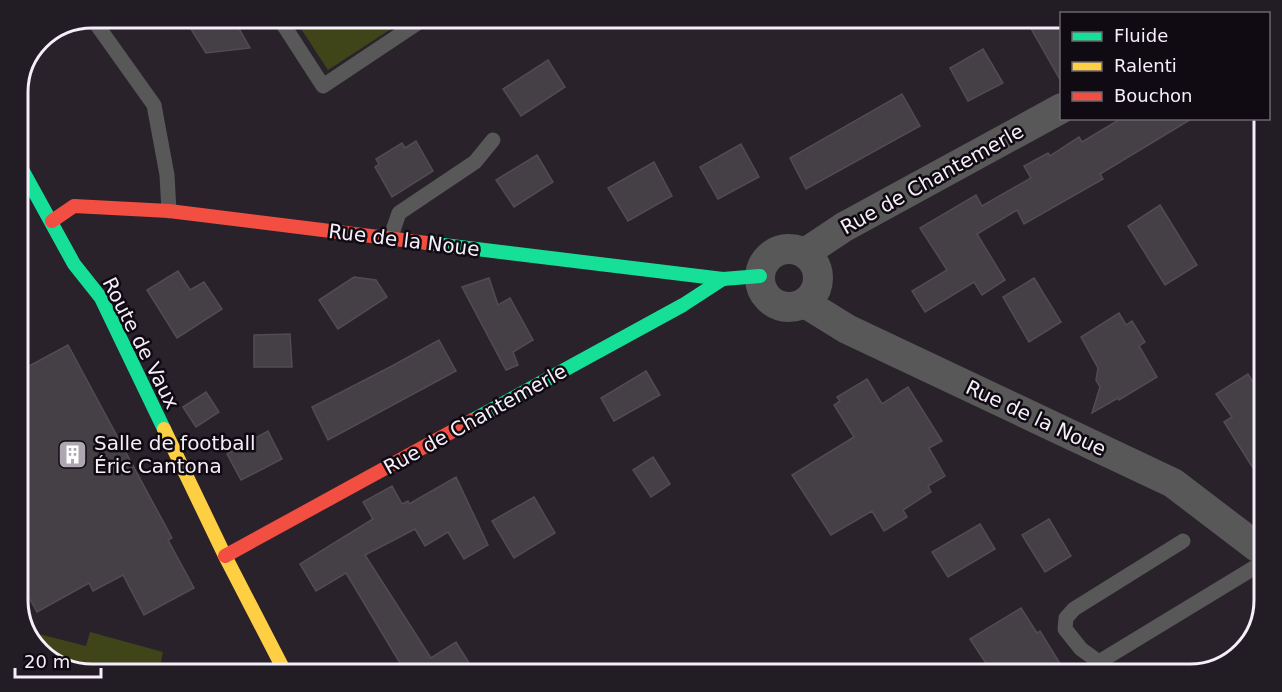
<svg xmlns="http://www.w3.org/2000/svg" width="1282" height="692" viewBox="0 0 1282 692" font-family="'DejaVu Sans',sans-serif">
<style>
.green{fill:#3f4519}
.building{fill:#454046;stroke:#514c52;stroke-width:1.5}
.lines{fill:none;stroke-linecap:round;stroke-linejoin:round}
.lane{stroke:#585858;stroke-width:15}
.street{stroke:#585858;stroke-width:30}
.fast{stroke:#16e098;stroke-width:14}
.slow{stroke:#ffcf43;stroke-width:14}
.jam{stroke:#f24e42;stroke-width:14}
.labels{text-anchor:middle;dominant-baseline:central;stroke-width:5;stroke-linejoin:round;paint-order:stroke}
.street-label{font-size:20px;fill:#f6eef9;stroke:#100b12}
.poi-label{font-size:20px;fill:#f6eef9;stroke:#100b12;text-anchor:start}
.rim{fill:none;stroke:#f6eef9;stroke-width:3}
</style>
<rect width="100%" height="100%" fill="#29222a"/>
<!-- green -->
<g class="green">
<polygon points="294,18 408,18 328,70"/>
<path d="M27,631L86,646L90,632L163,652L160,666L189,674C147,674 102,680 62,667C50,663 31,642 27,631Z"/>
</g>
<!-- building -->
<g class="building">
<polygon points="184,18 233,18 250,48 206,53"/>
<polygon points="1025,18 1062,18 1062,83"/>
<polygon points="983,49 1003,83 968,101 950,68"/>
<polygon points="548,60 565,87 521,116 503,89"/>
<polygon points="902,94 920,126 806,189 790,158"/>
<polygon points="1122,118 1193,118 1100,174 1103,179 1024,224 1017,210 977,234 1005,280 982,295 974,282 925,312 912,291 947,270 920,228 976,195 982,206 1031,178 1024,166 1048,153 1050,156 1079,137 1082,142"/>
<polygon points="416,141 433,171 392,197 375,167 379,164 376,159 402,143 405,148"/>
<polygon points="741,144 759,177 718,199 700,167"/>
<polygon points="537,155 553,182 514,207 496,180"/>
<polygon points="654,162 672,196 628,221 608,188"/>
<polygon points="1160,205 1197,265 1165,285 1128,226"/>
<polygon points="178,271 190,290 204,282 222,309 177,338 147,290"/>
<polygon points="354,277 376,280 387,297 338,329 319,300"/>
<polygon points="489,278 498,305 510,298 533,340 513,352 518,365 506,370 462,287"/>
<polygon points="1034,278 1061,322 1029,342 1003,297"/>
<polygon points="1119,313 1126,325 1132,321 1145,342 1139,346 1157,377 1119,400 1118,398 1092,413 1100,387 1096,380 1098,368 1081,337"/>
<polygon points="290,334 292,367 254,367 254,335"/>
<polygon points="439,340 456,371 328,440 312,407 392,366"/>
<polygon points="68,345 172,538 168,540 194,588 144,615 123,575 93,591 89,583 37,612 18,577 18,372"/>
<polygon points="646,371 660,395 614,421 601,398"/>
<polygon points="1248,374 1260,393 1258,476 1224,422 1232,417 1216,394"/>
<polygon points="867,379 882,404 908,387 942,441 929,448 945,476 928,486 931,492 903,510 907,517 884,531 872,511 831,535 792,475 854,437 834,405 840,401 837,397"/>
<polygon points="206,392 219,412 196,427 183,407"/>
<polygon points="268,431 282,459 241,480 227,454"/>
<polygon points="653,457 670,484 651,497 633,470"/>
<polygon points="456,477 488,545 464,559 448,532 425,546 415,529 365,555 431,658 456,642 476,674 404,674 406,673 346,573 316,591 300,564 373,519 363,502 392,486 402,504 408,501 409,504"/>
<polygon points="534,497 555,533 514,558 492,521"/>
<polygon points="1049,519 1071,556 1045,572 1022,535"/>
<polygon points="980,524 995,549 948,577 932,552"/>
<polygon points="1021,608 1037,633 1040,631 1061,665 1048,674 993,674 970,639"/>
</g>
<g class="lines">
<!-- lane -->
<g class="lane">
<polyline points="92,18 154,105 167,175 169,211"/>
<polyline points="279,18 323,86 425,18"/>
<polyline points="390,239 399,213 475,162 493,140"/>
<polyline points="1183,541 1074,609 1066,618 1065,629 1081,649 1099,662 1257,566"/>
</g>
<!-- street -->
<g class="street">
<circle cx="789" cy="278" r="29"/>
<polyline points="805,253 844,227 1062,108"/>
<polyline points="805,303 847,329 1173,483 1257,547"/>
</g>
<!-- fast -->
<g class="fast">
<polyline points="18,162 74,264 101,298 164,429"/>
<polyline points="427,243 723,279 760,276"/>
<polyline points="473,420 683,305 723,279"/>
</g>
<!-- slow -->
<polyline class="slow" points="164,429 225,556 286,674"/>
<!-- jam -->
<g class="jam">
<polyline points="52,221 74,206 169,211 427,243"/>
<polyline points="225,556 473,420"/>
</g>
</g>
<!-- icons -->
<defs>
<symbol id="building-square" viewBox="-11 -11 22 22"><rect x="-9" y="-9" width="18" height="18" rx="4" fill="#aea7b1" stroke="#100b12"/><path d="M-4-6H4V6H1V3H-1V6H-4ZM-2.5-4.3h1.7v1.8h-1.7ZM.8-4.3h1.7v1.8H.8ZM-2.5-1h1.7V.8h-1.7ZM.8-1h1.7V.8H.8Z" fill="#fff"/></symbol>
</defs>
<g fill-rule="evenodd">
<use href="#building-square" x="56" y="438" width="33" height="33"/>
</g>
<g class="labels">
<!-- street labels -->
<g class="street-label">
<text transform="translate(932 179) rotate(-29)">Rue de Chantemerle</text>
<text transform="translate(404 240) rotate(7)">Rue de la Noue</text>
<text transform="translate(141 343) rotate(63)">Route de Vaux</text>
<text transform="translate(1036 418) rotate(25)">Rue de la Noue</text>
<text transform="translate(475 419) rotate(-29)">Rue de Chantemerle</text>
</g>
<!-- poi labels -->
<g class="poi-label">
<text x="94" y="443">Salle de football<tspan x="94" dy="23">Éric Cantona</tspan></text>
</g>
</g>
<!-- crop -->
<path d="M0 0H1282V692H0ZM92 28H1190A64 64 0 0 1 1254 92V600A64 64 0 0 1 1190 664H92A64 64 0 0 1 28 600V92A64 64 0 0 1 92 28Z" fill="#221d24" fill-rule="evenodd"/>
<path class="rim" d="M92 28H1190A64 64 0 0 1 1254 92V600A64 64 0 0 1 1190 664H92A64 64 0 0 1 28 600V92A64 64 0 0 1 92 28Z"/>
<!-- legend -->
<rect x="1060" y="12" width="210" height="108" fill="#100b12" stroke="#6c666e" stroke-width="1.5"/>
<rect x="1072" y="32" width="30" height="9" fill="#16e098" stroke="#6c666e" stroke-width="1.5"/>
<text x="1114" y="42" font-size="18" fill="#f6eef9">Fluide</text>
<rect x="1072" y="62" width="30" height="9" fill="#ffcf43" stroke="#6c666e" stroke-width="1.5"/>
<text x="1114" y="72" font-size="18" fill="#f6eef9">Ralenti</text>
<rect x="1072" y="92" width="30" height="9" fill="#f24e42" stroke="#6c666e" stroke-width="1.5"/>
<text x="1114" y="102" font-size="18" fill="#f6eef9">Bouchon</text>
<!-- scale -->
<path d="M15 668v9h86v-9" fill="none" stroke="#f6eef9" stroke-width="3"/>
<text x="24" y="668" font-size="18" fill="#f6eef9" stroke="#100b12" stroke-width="4.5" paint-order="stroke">20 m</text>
</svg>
